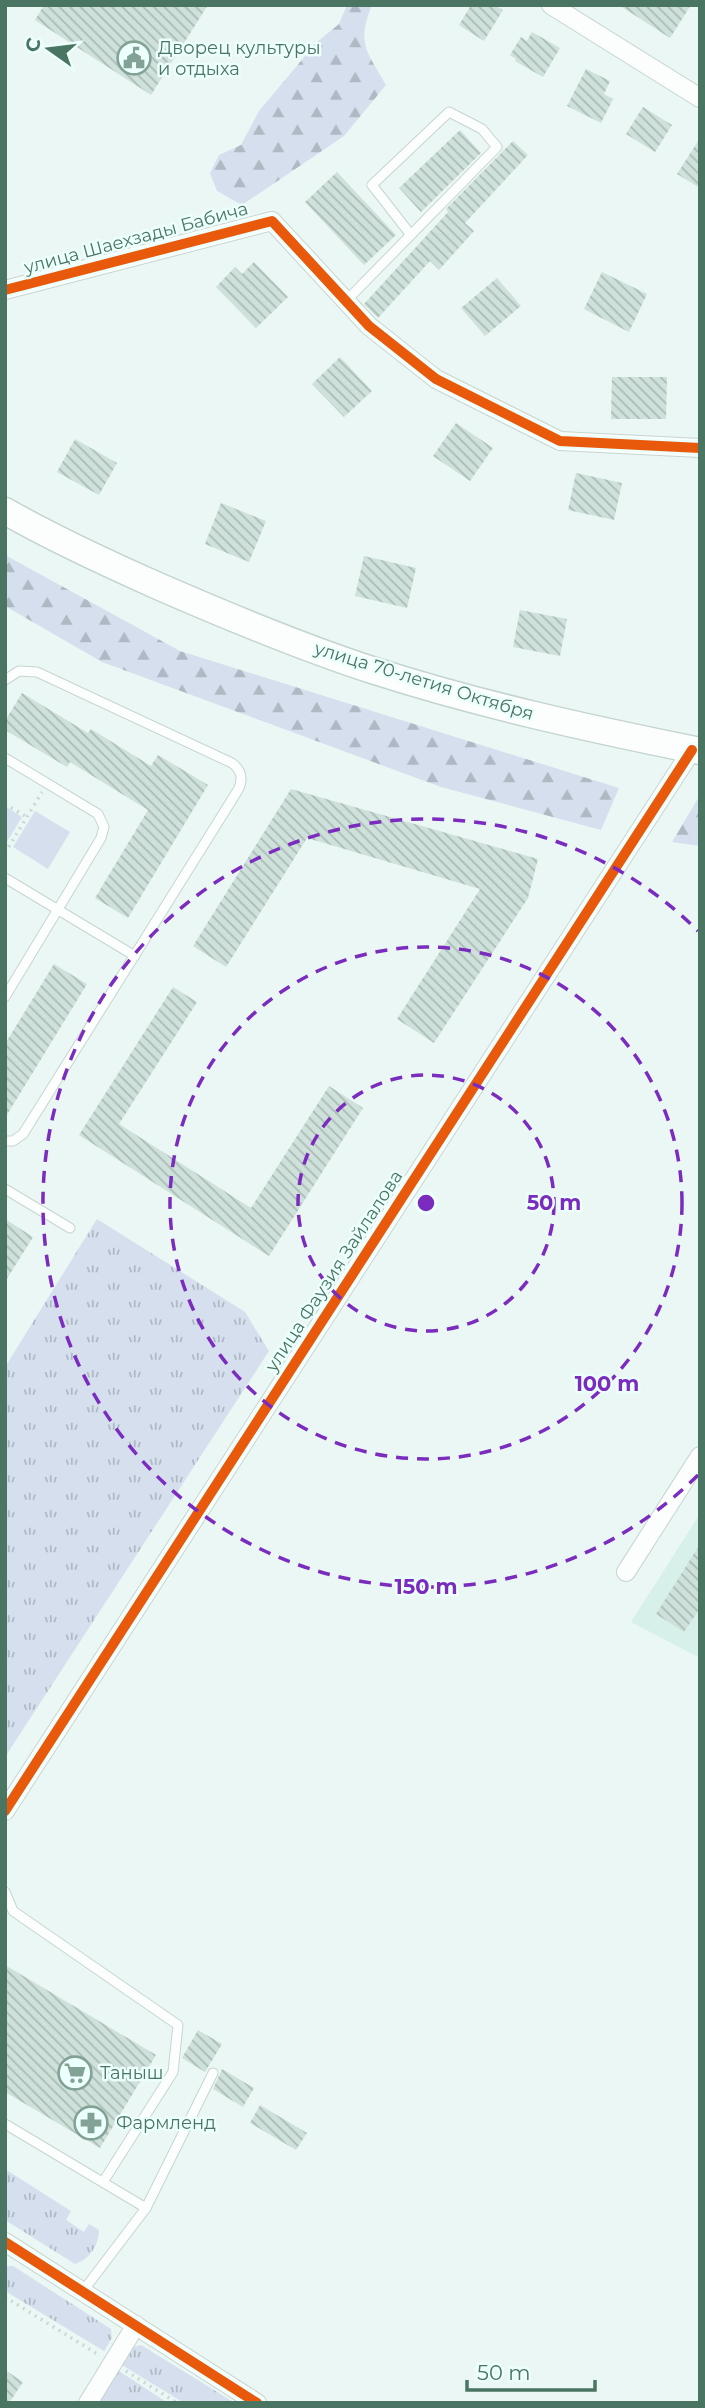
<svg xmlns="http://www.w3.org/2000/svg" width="705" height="2408" viewBox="0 0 705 2408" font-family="Montserrat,sans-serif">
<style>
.residential{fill:#d8f0ea}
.grass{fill:url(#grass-tufts)}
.forest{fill:url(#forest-firs)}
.park{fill:#d5dfee}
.building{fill:url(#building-back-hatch)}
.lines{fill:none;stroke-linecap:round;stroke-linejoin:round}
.service-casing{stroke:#c7d5d0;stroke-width:11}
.minor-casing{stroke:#c7d5d0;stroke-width:20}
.secondary-casing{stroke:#c4d4cf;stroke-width:29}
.path{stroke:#cbd8d2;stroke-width:3.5;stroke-dasharray:2 5;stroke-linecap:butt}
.service{stroke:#fcfefd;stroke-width:9}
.minor{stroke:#fcfefd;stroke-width:18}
.secondary{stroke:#fcfefd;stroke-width:26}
.cycleway-casing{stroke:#ecfffc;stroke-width:15}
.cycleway{stroke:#e8590c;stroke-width:10}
.ring{fill:none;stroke:#7b2cbf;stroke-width:3.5;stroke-dasharray:12 9}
.labels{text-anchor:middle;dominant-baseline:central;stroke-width:5;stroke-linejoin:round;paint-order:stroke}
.poi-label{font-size:18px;fill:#4b7563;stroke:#ecfffc;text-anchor:start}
.street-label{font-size:18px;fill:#4b7563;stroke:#ecfffc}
.centre{fill:#7b2cbf;stroke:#ecfffc;stroke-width:3.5}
.ring-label{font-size:21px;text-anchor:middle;font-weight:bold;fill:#7b2cbf;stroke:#ecfffc;stroke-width:5;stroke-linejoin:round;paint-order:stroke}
</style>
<defs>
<pattern id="grass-tufts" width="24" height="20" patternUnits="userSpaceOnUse" patternTransform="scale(1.75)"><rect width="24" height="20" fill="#d5dfee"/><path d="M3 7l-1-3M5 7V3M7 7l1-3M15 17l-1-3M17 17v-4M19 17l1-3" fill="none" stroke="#afb9c4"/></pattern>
<pattern id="forest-firs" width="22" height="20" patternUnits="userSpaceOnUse" patternTransform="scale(1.75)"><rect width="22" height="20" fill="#d5dfee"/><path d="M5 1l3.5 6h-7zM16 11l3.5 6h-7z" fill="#afb9c4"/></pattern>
<pattern id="building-back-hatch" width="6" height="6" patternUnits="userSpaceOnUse" patternTransform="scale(1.75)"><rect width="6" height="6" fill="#cfe1db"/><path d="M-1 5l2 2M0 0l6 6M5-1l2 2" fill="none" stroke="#aabbb5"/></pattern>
</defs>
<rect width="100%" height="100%" fill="#eaf7f4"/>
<!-- residential -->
<polygon class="residential" points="700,1514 700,1658 631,1622"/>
<!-- grass -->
<g class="grass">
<polygon points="97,1219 245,1312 269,1351 5,1757 5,1367"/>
<path d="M5,2169L71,2211L66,2220L84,2232L89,2224L99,2230C99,2245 89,2260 75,2264L5,2220Z"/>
<polygon points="5,2266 13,2266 111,2329 112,2338 104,2351 5,2291"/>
<polygon points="141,2345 235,2403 184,2403 122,2365 133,2347"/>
<polygon points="119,2371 168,2403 99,2403"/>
</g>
<!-- forest -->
<g class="forest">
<path d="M347,5H372C356,44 367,51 386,85L344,136L242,205L217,191L210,173L219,155L241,145L259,111L316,43L339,24Z"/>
<polygon points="5,555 180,651 619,788 601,830 441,787 102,662 5,606"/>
<polygon points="700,795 700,846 672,842"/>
</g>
<!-- park -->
<g class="park">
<polygon points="5,806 22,817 5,845"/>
<polygon points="35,811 70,832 48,869 13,847"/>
</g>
<!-- building -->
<g class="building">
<polygon points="44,5 208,5 151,95 35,20"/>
<polygon points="471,5 494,5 503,10 484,41 459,25"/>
<polygon points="619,5 691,5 670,38"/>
<polygon points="532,32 560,48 543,77 515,61 516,59 510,55 521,37 527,41"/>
<polygon points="586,69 610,81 604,94 613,99 601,123 567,106"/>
<polygon points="643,107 672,125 655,152 626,134"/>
<polygon points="460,130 481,153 421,212 399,188"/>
<polygon points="700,138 700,188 677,174"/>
<polygon points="513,141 528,155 465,223 474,231 439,270 430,261 378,318 364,304 448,212 446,209"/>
<polygon points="337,172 396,235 364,265 305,202"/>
<polygon points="254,262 288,297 256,328 216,287 235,267 242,274"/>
<polygon points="602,272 647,294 629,332 584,309"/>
<polygon points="497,278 521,306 485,336 461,308"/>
<polygon points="340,357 372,391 344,417 312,384"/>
<polygon points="612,377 667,377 666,419 611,419"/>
<polygon points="456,423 493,448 470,481 433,456"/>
<polygon points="75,439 117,463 99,495 57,472"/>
<polygon points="576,473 622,483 614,520 568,510"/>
<polygon points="221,503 266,521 249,562 205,544"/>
<polygon points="364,556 416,568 407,608 355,596"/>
<polygon points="520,610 567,619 560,656 513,647"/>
<polygon points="22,693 88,733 91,729 151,766 158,755 208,785 128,918 95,898 148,810 70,762 67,767 5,730 5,721"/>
<polygon points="291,789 538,859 528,898 434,1043 397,1019 480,889 307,838 226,967 193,946"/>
<polygon points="54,964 87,984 5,1118 5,1044"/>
<polygon points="173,987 197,1002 119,1124 251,1208 329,1086 363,1108 269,1256 79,1135"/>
<polygon points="5,1219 33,1237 5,1282"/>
<polygon points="700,1544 700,1608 684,1632 656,1614"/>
<polygon points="5,1965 156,2055 100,2148 5,2092"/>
<polygon points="198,2030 222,2044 205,2072 182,2058"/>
<polygon points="222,2069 254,2088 243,2107 213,2089"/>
<polygon points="260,2105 307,2133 296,2150 250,2123"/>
<polygon points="5,2370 23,2382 9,2403 5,2403"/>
</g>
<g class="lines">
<defs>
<g id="service">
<polyline points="346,301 497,147 482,129 449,112 372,185 411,235"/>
<path d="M5,680L19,671L37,672L232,763C241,770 244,778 238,790L23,1134L13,1141H5"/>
<polyline points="5,758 98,814 104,827 101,838 5,997"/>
<polyline points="5,878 135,956"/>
<polyline points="5,1189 70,1228"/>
<polyline points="5,1892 13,1911 178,2025 173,2072 103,2182"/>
<polyline points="5,2124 146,2208"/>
<polyline points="83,2291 146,2208 213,2073"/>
</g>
<g id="minor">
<polyline points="551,5 700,98"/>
<polyline points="5,290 272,221 369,326 436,379 560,441 700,448"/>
<polyline points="626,1572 700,1456"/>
<polyline points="5,1811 692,750"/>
<polyline points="5,2242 257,2403"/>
<polyline points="88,2403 136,2325"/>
</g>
<path id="secondary" d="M5,511C54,539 106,563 158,586C229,617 301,647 375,671C481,705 591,729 700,751"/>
</defs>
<!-- service casing -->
<use href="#service" class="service-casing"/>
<!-- minor casing -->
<use href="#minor" class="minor-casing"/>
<!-- secondary casing -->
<use href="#secondary" class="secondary-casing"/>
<!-- path -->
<g class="path">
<polyline points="5,804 27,817"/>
<polyline points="5,853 42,792"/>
<polyline points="5,2297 99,2355"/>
<polyline points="126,2371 177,2403"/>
</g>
<!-- service -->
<use href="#service" class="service"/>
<!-- minor -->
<use href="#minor" class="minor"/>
<!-- secondary -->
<use href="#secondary" class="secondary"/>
<defs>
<g id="cycleway">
<polyline points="5,290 272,221 369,326 436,379 560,441 700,448"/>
<polyline points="5,1811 692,750"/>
<polyline points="5,2242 257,2403"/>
</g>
</defs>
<!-- cycleway casing -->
<use href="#cycleway" class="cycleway-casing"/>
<!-- cycleway -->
<use href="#cycleway" class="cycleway"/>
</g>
<!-- distance rings -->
<g class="ring">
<circle cx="426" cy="1203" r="128"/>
<circle cx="426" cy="1203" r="256"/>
<path d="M698 1475A384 384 0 1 1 698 931"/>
</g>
<!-- icons -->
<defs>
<symbol id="civic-ring" viewBox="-11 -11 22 22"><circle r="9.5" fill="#ecfffc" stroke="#83a296" stroke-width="1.5"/><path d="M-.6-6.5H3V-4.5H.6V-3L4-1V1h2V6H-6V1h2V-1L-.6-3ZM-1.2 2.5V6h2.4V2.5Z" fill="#83a296"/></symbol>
<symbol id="supermarket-ring" viewBox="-11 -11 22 22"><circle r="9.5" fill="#ecfffc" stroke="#83a296" stroke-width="1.5"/><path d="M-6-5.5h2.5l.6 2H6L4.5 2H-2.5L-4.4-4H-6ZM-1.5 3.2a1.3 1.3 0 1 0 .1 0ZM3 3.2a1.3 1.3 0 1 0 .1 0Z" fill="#83a296"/></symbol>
<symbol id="pharmacy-ring" viewBox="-11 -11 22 22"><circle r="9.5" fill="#ecfffc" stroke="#83a296" stroke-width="1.5"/><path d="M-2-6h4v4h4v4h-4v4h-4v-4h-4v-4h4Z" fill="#83a296"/></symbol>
</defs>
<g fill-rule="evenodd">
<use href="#civic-ring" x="115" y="39" width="38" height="38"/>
<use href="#supermarket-ring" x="56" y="2054" width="38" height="38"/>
<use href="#pharmacy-ring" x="72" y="2104" width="38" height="38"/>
</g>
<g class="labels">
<!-- poi labels -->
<g class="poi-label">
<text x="158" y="48">Дворец культуры<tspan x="158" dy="21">и отдыха</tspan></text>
<text x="100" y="2073">Таныш</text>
<text x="116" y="2123">Фармленд</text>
</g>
<!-- street labels -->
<g class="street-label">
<text transform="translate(136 238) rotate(-15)">улица Шаехзады Бабича</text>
<text transform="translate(424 681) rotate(17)">улица 70-летия Октября</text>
<text transform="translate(334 1271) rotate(-57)">улица Фаузия Зайлалова</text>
</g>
</g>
<circle cx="426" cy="1203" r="10" class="centre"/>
<g class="ring-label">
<text x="554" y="1210">50 m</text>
<text x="607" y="1391">100 m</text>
<text x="426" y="1594">150 m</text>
</g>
<!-- border -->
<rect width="705" height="2408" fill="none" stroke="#4b7563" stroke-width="14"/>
<!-- north arrow -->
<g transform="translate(49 49) rotate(284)" stroke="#ecfffc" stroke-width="5" paint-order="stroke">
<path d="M0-5L12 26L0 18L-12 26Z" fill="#4b7563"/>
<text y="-10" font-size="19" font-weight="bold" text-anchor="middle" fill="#4b7563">С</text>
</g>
<!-- scale -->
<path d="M467 2380v10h128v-10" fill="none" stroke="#4b7563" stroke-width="3.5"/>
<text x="477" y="2380" font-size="21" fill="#4b7563" stroke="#ecfffc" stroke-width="5" paint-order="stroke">50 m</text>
</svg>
